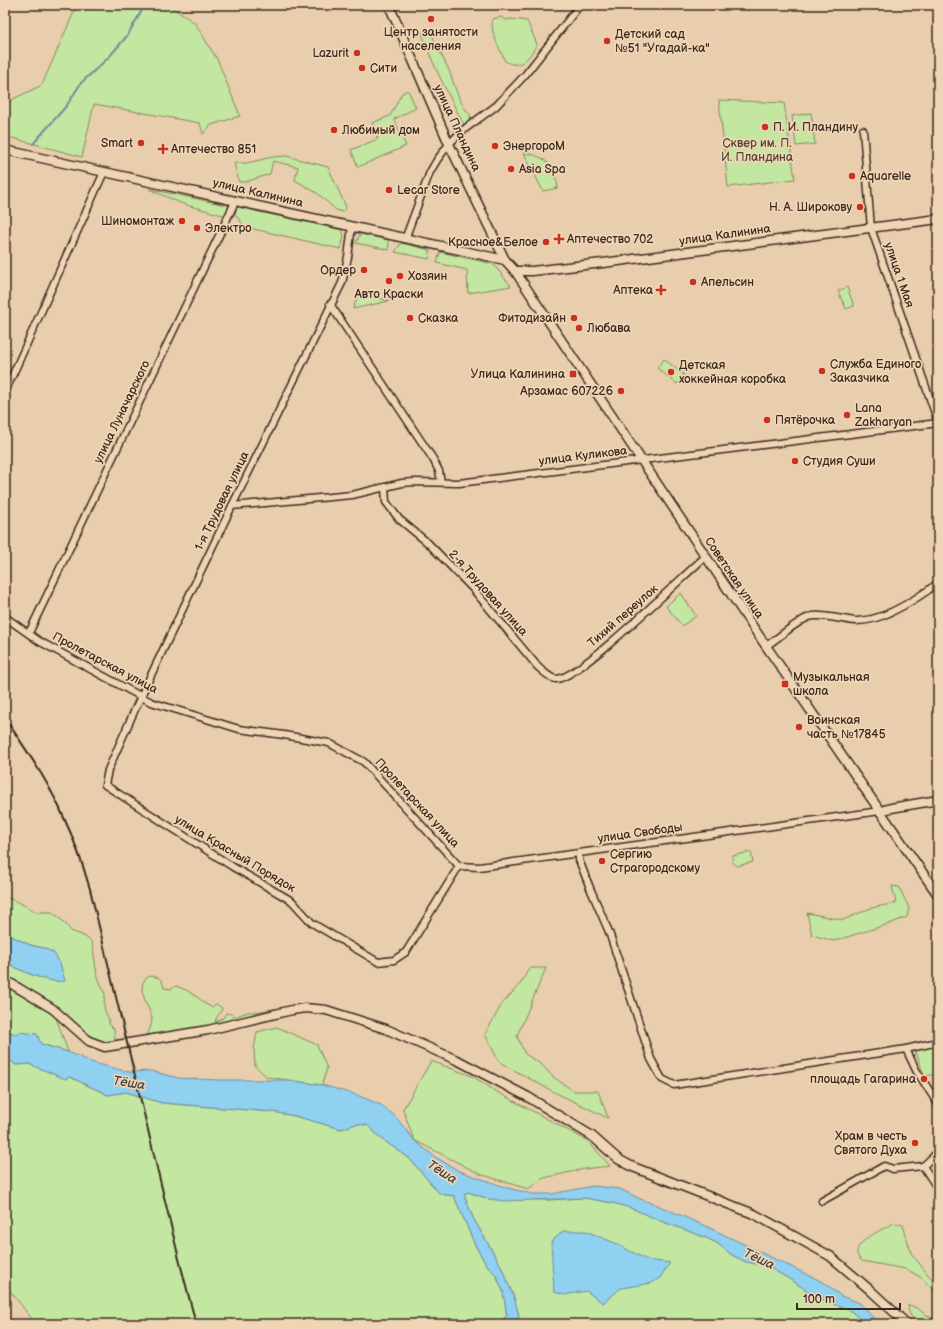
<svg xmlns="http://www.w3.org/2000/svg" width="943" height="1329" viewBox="0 0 943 1329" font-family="'Balsamiq Sans',sans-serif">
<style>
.green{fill:#c3e6a0;stroke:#7f885f}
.water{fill:#90d0f1;stroke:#6e8e9d}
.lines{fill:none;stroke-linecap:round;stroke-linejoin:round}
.stream{stroke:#6e8e9d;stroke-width:2}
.street-casing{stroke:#3b2a1e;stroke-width:9}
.secondary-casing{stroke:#3b2a1e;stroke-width:11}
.street{stroke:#efd4b6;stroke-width:6}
.secondary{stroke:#efd4b6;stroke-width:8}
.rail{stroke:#3b2a1e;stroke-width:2}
.poi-dot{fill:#c8321e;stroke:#efd4b6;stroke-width:1.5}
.labels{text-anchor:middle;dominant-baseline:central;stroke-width:3.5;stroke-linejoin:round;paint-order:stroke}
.poi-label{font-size:12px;fill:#3b2a1e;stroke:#efd4b6;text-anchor:start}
.street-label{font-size:12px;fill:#3b2a1e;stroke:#efd4b6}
.park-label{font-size:12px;fill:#4f4632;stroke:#efd4b6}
.water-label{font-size:13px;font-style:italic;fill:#48433e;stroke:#efd4b6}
</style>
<rect width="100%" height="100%" fill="#e9cead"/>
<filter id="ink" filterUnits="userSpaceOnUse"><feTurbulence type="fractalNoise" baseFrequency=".025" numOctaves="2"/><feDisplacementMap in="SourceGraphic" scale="8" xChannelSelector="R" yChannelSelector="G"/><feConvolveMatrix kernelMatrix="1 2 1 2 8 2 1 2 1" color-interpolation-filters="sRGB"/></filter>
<g filter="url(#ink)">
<!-- green -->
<g class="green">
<polygon points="77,5 170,5 171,7 195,23 218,61 240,116 211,125 203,134 200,123 94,104 82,157 5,136 5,103 42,85"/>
<path d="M501,17L505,20L512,19L527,21L537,44C531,56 520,71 505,61C500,48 489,32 493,19Z"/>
<path d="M426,30L430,31C436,44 442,56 448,68C455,85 458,103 471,116L464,125C449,95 432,65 422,33Z"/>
<polygon points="408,90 416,108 394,119 406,146 358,167 351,150 378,139 372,123 390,116 402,93"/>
<polygon points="719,100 784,103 795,179 728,187"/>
<polygon points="811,113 815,144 796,146 792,116"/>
<path d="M524,153C547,156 554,166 558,188L543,191Z"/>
<polygon points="286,156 328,167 346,207 342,212 336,210 317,193 295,180 298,167 273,161 270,174 245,182 239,182 234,163 247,163 272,157"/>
<polygon points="149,189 231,206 226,216 183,204"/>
<polygon points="237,207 342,230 344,236 341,249 245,227 235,214"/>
<polygon points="360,234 388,240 389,250 356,243"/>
<polygon points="401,243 430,250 429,259 395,252"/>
<polygon points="440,252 493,264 511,286 468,293 467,270 437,263"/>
<polygon points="847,287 854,306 846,309 838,291"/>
<polygon points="359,292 389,301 353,309"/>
<polygon points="664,359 684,375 677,384 657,368"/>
<polygon points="681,593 696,616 682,626 666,606"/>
<polygon points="751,852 753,862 737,866 733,863 732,856"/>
<polygon points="892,886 899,887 909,908 907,917 889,924 834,941 812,935 807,913 843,920 871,908 896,903"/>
<path d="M5,897L20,903L36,912H52L64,922L71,931L84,936L92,942L97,975L105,994L104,1005L105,1011L109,1020V1024L114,1029L115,1042L112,1044L94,1039L5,977V962C20,970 49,985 65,980L44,948L30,945L5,933Z"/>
<polygon points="529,968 546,968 517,1036 525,1054 541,1064 553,1077 574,1091 598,1091 608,1118 554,1092 499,1062 485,1034 502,1004 521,983"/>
<path d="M150,976C159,977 162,978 164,988L171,989L176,986L186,990L197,997L207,1005L212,1007L216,1004L222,1008C221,1014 216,1016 215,1022L223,1018L226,1013L231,1014L234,1017L248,1012H253L288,1007H290V1008C242,1017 195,1030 147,1038C148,1032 152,1025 152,1019C150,1006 132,985 150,976Z"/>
<polygon points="5,980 53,1009 68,1052 41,1044 5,1031"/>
<polygon points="277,1027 317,1045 327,1068 322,1085 267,1077 255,1066 254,1049 257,1032"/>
<polygon points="938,1039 938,1074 924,1076 913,1043"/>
<polygon points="5,1056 16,1065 29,1064 70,1077 108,1095 126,1092 162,1103 273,1112 295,1116 341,1129 356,1124 367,1125 383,1140 409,1158 440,1194 454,1196 475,1245 486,1264 496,1275 503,1291 507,1316 497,1324 36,1324 5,1284"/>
<polygon points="431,1061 472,1076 497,1092 588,1141 610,1166 584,1169 544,1178 528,1189 480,1174 414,1140 403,1109"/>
<polygon points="468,1192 489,1199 548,1200 585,1198 613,1203 631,1208 661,1221 704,1237 717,1243 732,1255 746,1262 767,1266 791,1280 817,1297 851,1311 866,1324 515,1324 519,1315 501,1266 473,1218 464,1194"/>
<path d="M894,1223L903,1225L911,1253L934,1282L938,1283V1294L919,1276L905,1269L862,1261C860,1259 857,1256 857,1253C856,1240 884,1229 894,1223Z"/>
<path d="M908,1305C920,1307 926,1318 938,1320V1324C922,1324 909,1324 908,1305Z"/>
</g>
<!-- water -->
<g class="water">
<path d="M5,933L30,945L44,948L54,953L60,963L65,981C48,984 20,970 5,962Z"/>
<polygon points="6,1030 15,1034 20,1032 37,1034 41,1044 68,1052 94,1063 129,1072 151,1071 178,1078 219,1080 287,1080 322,1085 357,1095 381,1105 395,1116 414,1140 435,1157 459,1171 508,1188 532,1194 552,1194 593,1186 620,1189 640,1199 655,1204 712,1229 825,1283 841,1296 860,1303 879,1324 866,1324 851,1311 817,1297 791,1280 767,1266 746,1262 732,1255 717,1243 704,1237 661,1221 631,1208 613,1203 585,1198 504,1201 489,1199 468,1192 464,1194 473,1218 501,1266 514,1297 519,1316 515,1324 497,1324 507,1316 503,1291 496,1275 486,1264 475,1245 454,1196 440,1194 409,1158 383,1140 367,1125 356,1124 341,1129 295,1116 273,1112 162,1103 126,1092 108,1095 70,1077 65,1079 29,1064 16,1065 5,1056"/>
<polygon points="563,1231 586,1231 615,1243 647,1260 670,1263 660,1278 652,1283 621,1288 603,1303 586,1291 564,1295 554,1292 551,1242"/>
</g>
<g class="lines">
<!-- stream -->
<g class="stream">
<polyline points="33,144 67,105 81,83 109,57 127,36 145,5"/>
<polyline points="5,173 10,168"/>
</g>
<defs>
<g id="street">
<polyline points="863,130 871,228 938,422"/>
<polyline points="352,226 348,257 342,283 232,506 141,696 108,770 105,785 233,867 292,901 312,923 378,962 394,960 406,952 459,866"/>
<polyline points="405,239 430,172 437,160 449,144 462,131 496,106 525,75 580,5"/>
<polyline points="330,304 433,459 439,471 441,482"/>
<polyline points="5,392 104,172"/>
<path d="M385,488L386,502L399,519L428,543L473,589L538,667C543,671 549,678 556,679C578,680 683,576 705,557"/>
<polyline points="232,506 352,495 402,483 414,482 459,483 938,423"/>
<polyline points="5,617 39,641 151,702 239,729 284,735 329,743 364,762 459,866"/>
<polyline points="29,633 236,200"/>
<path d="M766,646C780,637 794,623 809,617C820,613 844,620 855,621C882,622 918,598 938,583"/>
<polyline points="579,854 579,860 590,888 609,932 651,1059 662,1079 674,1085 906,1049 938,1042"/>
<polyline points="459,866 479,867 880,811"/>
<polyline points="906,1049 916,1070 938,1104"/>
<polyline points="923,1166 938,1189"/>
<polyline points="822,1201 884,1166 893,1169 923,1166 934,1156 938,1150"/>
</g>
<g id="secondary">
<polyline points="389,5 449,144 505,260 515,271 755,630 938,895"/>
<path d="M5,150C172,187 338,224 505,260"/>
<polyline points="515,271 532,271 603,263 938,219"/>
<polyline points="880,811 891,808 938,800"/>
<polyline points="5,980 53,1009 89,1041 105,1047 208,1030 292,1010 305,1008 326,1010 386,1029 459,1061 528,1097 592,1136 618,1159 633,1167 754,1214 830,1256 869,1289 907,1324"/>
</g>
</defs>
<!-- street casing -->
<use href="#street" class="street-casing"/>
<!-- secondary casing -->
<use href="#secondary" class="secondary-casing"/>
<!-- street -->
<use href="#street" class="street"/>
<!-- secondary -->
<use href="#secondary" class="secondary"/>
<!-- rail -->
<path class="rail" d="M5,718C26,750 49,782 64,818C75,841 83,865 90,889L179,1259L196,1324"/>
</g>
</g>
<!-- markers -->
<g class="poi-dot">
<circle cx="431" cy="19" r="4"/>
<circle cx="607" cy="41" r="4"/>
<circle cx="357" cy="53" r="4"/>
<circle cx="362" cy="68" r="4"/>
<circle cx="765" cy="127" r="4"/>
<circle cx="334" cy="130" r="4"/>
<circle cx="141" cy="143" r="4"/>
<circle cx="495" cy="146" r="4"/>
<path d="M161 143h4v4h4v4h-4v4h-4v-4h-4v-4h4z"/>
<circle cx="511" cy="169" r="4"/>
<circle cx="852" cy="176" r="4"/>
<circle cx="389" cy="190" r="4"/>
<circle cx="860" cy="207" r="4"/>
<circle cx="182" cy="221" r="4"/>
<circle cx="197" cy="228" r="4"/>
<path d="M557 233h4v4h4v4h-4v4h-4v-4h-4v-4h4z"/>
<circle cx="546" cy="242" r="4"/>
<circle cx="364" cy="270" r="4"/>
<circle cx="400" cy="276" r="4"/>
<circle cx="389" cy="281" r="4"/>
<circle cx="693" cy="282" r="4"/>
<path d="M659 284h4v4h4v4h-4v4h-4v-4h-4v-4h4z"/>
<circle cx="410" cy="318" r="4"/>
<circle cx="574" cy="318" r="4"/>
<circle cx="579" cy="328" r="4"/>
<circle cx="822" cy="371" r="4"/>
<circle cx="671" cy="372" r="4"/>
<rect x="569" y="370" width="8" height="8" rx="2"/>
<circle cx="621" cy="391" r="4"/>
<circle cx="847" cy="415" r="4"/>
<circle cx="767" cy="420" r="4"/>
<circle cx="795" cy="461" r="4"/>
<rect x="781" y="680" width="8" height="8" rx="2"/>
<circle cx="799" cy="727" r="4"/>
<circle cx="602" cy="861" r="4"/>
<circle cx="924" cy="1079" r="4"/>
<circle cx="915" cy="1143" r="4"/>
</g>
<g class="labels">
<!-- poi labels -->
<g class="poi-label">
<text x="431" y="32" text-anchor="middle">Центр занятости<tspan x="431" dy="14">населения</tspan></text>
<text x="615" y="34">Детский сад<tspan x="615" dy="14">№51 "Угадай-ка"</tspan></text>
<text x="349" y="53" text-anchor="end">Lazurit</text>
<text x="370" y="68">Сити</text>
<text x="773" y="127">П. И. Пландину</text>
<text x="342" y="130">Любимый дом</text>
<text x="133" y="143" text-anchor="end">Smart</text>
<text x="503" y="146">ЭнергороМ</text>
<text x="171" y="149">Аптечество 851</text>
<text x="519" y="169">Asia Spa</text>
<text x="860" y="176">Aquarelle</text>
<text x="397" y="190">Lecar Store</text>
<text x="852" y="207" text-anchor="end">Н. А. Широкову</text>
<text x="174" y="221" text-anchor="end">Шиномонтаж</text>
<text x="205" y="228">Электро</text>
<text x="567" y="239">Аптечество 702</text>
<text x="538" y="242" text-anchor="end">Красное&amp;Белое</text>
<text x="356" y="270" text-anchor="end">Ордер</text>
<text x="408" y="276">Хозяин</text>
<text x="701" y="282">Апельсин</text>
<text x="653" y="290" text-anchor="end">Аптека</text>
<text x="389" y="294" text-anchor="middle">Авто Краски</text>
<text x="418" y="318">Сказка</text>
<text x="566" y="318" text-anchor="end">Фитодизайн</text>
<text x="587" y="328">Любава</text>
<text x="830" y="364">Служба Единого<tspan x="830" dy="14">Заказчика</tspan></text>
<text x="679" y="365">Детская<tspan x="679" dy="14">хоккейная коробка</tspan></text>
<text x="565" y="374" text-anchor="end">Улица Калинина</text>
<text x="613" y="391" text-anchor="end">Арзамас 607226</text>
<text x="855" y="408">Lana<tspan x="855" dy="14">Zakharyan</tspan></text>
<text x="775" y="420">Пятёрочка</text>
<text x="803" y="461">Студия Суши</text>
<text x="793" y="677">Музыкальная<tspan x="793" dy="14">школа</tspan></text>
<text x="807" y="720">Воинская<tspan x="807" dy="14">часть №17845</tspan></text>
<text x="610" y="854">Сергию<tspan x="610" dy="14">Страгородскому</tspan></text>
<text x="916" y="1079" text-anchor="end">площадь Гагарина</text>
<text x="907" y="1136" text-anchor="end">Храм в честь<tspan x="907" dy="14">Святого Духа</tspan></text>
</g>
<!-- street labels -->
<g class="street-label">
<text transform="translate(457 128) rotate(65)">улица Пландина</text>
<text transform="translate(258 193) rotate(13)">улица Калинина</text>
<text transform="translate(725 235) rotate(-8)">улица Калинина</text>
<text transform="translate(899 275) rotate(71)">улица 1 Мая</text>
<text transform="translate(122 412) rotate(-64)">улица Луначарского</text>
<text transform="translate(583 456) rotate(-7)">улица Куликова</text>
<text transform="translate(222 501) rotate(-64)">1-я Трудовая улица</text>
<text transform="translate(734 578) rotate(56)">Советская улица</text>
<text transform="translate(488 593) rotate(48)">2-я Трудовая улица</text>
<text transform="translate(623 616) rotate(-41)">Тихий переулок</text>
<text transform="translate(105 663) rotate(28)">Пролетарская улица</text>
<text transform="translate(417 803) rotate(47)">Пролетарская улица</text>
<text transform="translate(640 833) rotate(-8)">улица Свободы</text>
<text transform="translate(235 854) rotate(31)">улица Красный Порядок</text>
</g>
<!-- park labels -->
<g class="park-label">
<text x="757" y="143">Сквер им. П.<tspan x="757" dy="14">И. Пландина</tspan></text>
</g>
<!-- water labels -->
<g class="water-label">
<text transform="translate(129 1083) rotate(9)">Тёша</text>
<text transform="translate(442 1172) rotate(32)">Тёша</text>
<text transform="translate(759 1259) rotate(25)">Тёша</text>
</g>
</g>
<!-- margin -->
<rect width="943" height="1329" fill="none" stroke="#efd4b6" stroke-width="20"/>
<rect x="10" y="10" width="923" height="1309" fill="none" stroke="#3b2a1e" stroke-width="1.5" filter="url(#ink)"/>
<!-- scale -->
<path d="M797 1303v6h103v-6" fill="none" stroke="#3b2a1e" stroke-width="2"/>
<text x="803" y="1303" font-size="12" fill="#3b2a1e" stroke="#efd4b6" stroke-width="3" paint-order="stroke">100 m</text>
</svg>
